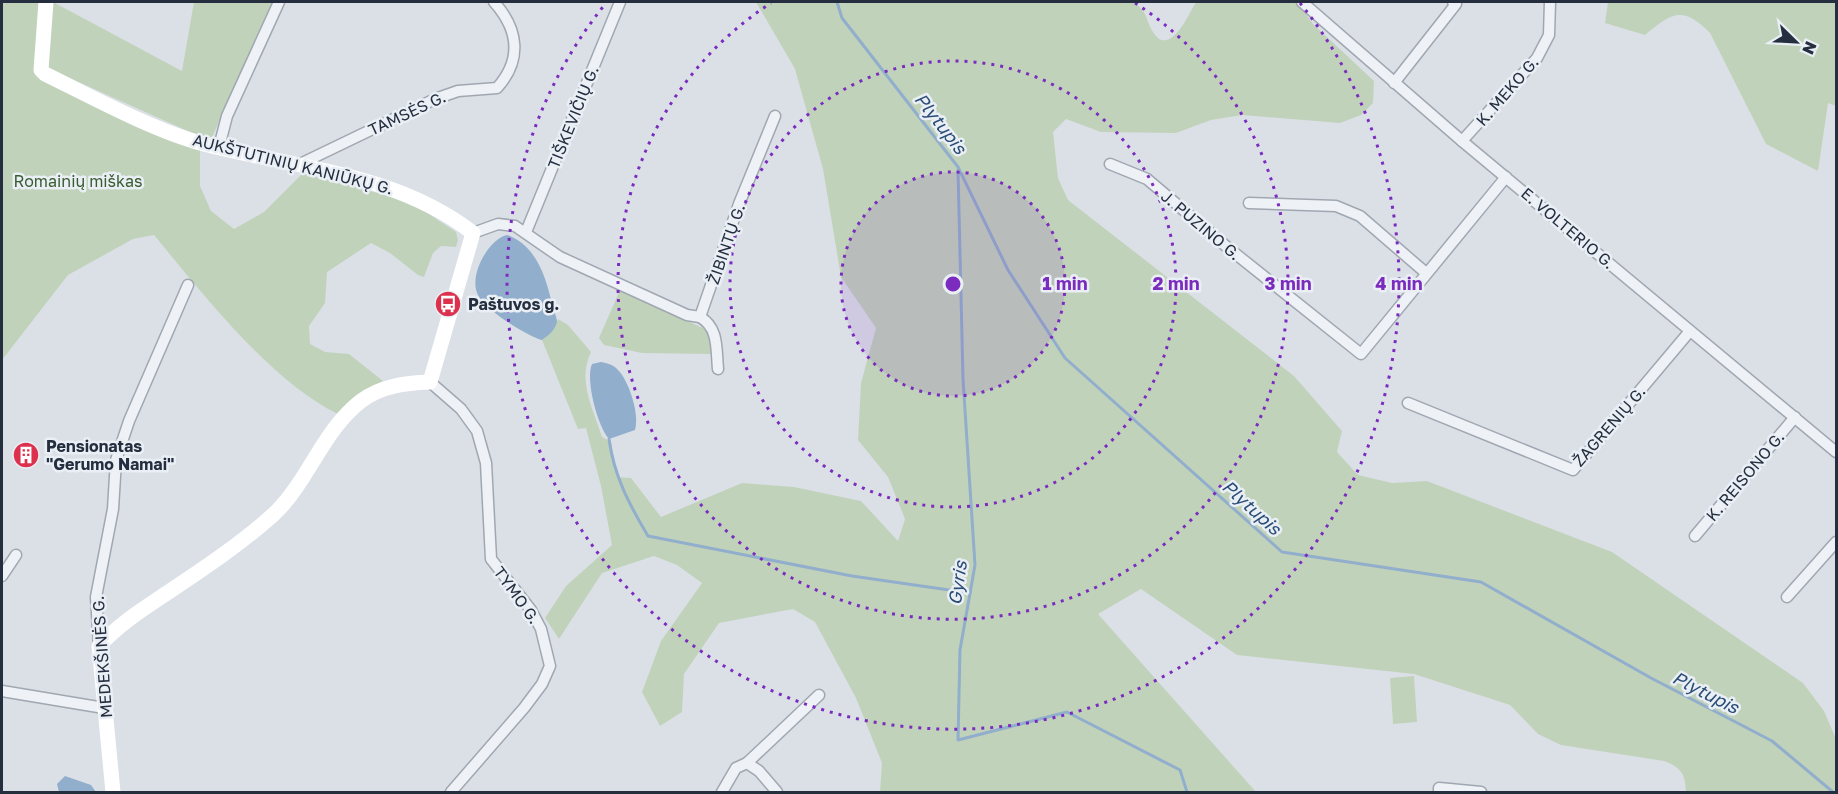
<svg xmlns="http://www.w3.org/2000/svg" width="1838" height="794" viewBox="0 0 1838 794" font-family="'Golos Text',sans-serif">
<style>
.green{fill:#c1d2bb}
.water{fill:#91aecc}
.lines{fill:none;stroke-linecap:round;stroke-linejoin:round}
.stream{stroke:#91aecc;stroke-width:3}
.street-casing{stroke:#a0a7b1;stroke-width:13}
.street{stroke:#eef1f5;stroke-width:10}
.secondary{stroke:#fff;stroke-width:15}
.ring{fill:none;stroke:#7b2cbf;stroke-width:3;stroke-dasharray:3 6}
.labels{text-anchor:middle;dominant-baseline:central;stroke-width:5;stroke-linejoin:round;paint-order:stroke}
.street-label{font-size:16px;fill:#242e3f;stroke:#eaeff5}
.park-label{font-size:16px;fill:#385c2f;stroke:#eaeff5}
.poi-label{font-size:16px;font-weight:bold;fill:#242e3f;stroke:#eaeff5;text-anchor:start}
.water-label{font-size:18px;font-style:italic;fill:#2a4d76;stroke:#eaeff5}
.centre{fill:#7b2cbf;stroke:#eaeff5;stroke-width:3}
.ring-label{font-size:18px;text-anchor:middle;font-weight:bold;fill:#7b2cbf;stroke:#eaeff5;stroke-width:5;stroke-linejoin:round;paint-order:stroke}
</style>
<rect width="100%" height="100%" fill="#dbe0e7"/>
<!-- green -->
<g class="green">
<path d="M2,2H42L37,62L200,149V186L211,211L234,229L264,212L303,173L411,202L456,232L458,240L456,247L441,246L433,253L424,277L418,275L390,253L371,243L327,272L325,303L309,326L310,344L325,352L349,354L383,381L338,414C271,382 202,293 154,235L133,239L68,275L2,360Z"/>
<polygon points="53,2 182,71 194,2 275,2 212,137 201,137 45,67"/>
<path d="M756,2H1133C1149,13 1144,17 1153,32C1170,59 1189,13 1196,2H1297L1313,24L1374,81L1373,103L1361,115L1340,123L1242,115L1211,120L1176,133L1101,132L1066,119L1053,132L1058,178L1068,200L1294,376L1342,431L1337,452L1358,475L1392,483L1427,481L1612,552L1803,683L1824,711L1836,739V792H1686C1685,774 1682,768 1664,761L1561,745L1538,734L1510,705L1414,674L1237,655L1141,589L1098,614L1256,792H880L882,763L856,698L815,622L793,609L719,623L684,674L682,712L660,726L642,692L661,641L702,583L677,565L654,556L602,573L559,639L545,618L566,586L612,545L601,486L586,428L578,429L542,340L554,328L558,319L568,325L591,352C577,381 593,408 602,437L611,442L617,477L631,478L661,517L742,483L794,487L861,501L898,541L905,519L888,477L858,440L861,383L876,328L841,277L823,169L795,69Z"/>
<path d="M1608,2H1836V106L1828,103L1818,171L1766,144L1710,33C1682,5 1672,13 1645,35L1605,23Z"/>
<polygon points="620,290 707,330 710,333 711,354 642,353 604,345 599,338"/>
<polygon points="1414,676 1417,722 1393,724 1390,678"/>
</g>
<!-- water -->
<g class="water">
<path d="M507,235C536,245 546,277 552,304C553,309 557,317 557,322C555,330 549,335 542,340C528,337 484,309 478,295C468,277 488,239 507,235Z"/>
<path d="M601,362C607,363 614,365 618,370C629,381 640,415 635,430L609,439C598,427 585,380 592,364Z"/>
<polygon points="65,776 91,785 96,792 59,792 57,784"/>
</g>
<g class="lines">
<!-- stream -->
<g class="stream">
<polyline points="837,2 842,18 958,167 1008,270 1065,358 1282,552 1481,582 1651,678 1772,741 1833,792"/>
<polyline points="958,170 963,379 975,565 960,650 958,740 1067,712 1180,770 1187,792"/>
<path d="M609,439C614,476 629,504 648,536L852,576L970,593"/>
</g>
<defs>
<g id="street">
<polyline points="1302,2 1462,141 1836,452"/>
<polyline points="1394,83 1456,4 1453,2"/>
<polyline points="1462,141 1537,58 1549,35 1550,2"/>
<polyline points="219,147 227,116 279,2"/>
<polyline points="1110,164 1147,179 1227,247 1361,354 1506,177"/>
<path d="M298,165L435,99L458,91L497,88C522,60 519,30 494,2"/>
<polyline points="1249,203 1336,206 1360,216 1426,273"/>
<polyline points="526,232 620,2"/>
<polyline points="473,233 498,224 515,226 560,257 687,315 700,317"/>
<path d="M718,369C716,349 719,328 700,317L739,204L775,116"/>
<polyline points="430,382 461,409 477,431 486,463 491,559 531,610 541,629 550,666 542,684 524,708 451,792"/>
<polyline points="1408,403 1573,470 1690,331"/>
<polyline points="1695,536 1795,417"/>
<polyline points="2,576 16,555"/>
<polyline points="1787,597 1836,542"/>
<polyline points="99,646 96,597 113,509 116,460 129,421 188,285"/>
<polyline points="2,691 104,708"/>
<polyline points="747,763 819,695"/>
<polyline points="722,792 736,768 747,763 759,771 777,792"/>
<polyline points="1439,792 1439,788 1481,792"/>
</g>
</defs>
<!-- street casing -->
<use href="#street" class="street-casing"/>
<!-- street -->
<use href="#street" class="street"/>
<!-- secondary -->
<path class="secondary" d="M46,2L41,70L45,74C92,97 154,131 204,144C296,168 396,173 473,233L430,382C405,383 381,386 361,401C323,430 308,482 274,514C242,543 203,569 167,593C143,609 119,624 99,646L113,792"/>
</g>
<!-- distance rings -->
<circle cx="953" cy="284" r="112" fill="#7b2cbf" fill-opacity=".12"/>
<g class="ring">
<circle cx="953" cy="284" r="112"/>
<circle cx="953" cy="284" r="223"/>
<path d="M1135 3A335 335 0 1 1 771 3"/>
<path d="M1300 3A446 446 0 1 1 606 3"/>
</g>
<!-- icons -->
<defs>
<symbol id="bus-disc" viewBox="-11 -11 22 22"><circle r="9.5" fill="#dc304c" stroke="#eaeff5"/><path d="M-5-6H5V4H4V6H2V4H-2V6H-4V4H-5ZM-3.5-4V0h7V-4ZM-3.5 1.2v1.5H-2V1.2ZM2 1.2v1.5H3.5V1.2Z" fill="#fff"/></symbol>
<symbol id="building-disc" viewBox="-11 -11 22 22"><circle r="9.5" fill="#dc304c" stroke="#eaeff5"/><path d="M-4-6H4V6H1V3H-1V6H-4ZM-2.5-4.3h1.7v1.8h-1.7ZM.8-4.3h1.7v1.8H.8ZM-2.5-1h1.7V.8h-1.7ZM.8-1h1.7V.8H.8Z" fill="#fff"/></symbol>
</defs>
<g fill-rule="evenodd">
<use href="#bus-disc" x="433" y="289" width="30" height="30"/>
<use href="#building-disc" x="11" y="440" width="30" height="30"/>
</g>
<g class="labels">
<!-- street labels -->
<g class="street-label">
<text transform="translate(1507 91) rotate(-49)">K. MEKO G.</text>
<text transform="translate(407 113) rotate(-25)">TAMSĖS G.</text>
<text transform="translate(573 117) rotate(-68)">TIŠKEVIČIŲ G.</text>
<text transform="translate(293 164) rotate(14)">AUKŠTUTINIŲ KANIŪKŲ G.</text>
<text transform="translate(1201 225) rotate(40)">J. PUZINO G.</text>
<text transform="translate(1568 228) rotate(40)">E. VOLTERIO G.</text>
<text transform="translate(726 244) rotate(-71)">ŽIBINTŲ G.</text>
<text transform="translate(1609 426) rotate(-49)">ŽAGRENIŲ G.</text>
<text transform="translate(1745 476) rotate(-50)">K. REISONO G.</text>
<text transform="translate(517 595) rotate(54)">TYMO G.</text>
<text transform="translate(102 657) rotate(-94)">MEDEKŠINĖS G.</text>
</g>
<!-- park labels -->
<g class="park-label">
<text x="78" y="181">Romainių miškas</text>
</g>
<!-- poi labels -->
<g class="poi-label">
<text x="468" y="304">Paštuvos g.</text>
<text x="46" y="446">Pensionatas<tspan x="46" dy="18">"Gerumo Namai"</tspan></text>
</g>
<!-- water labels -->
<g class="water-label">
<text transform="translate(941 123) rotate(52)">Plytupis</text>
<text transform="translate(1252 507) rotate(42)">Plytupis</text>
<text transform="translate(957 583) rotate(-82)">Gyris</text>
<text transform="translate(1706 692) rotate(27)">Plytupis</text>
</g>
</g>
<circle cx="953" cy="284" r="9" class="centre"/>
<g class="ring-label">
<text x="1065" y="290">1 min</text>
<text x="1176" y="290">2 min</text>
<text x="1288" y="290">3 min</text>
<text x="1399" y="290">4 min</text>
</g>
<!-- border -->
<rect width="1838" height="794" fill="none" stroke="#242e3f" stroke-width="6"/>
<!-- north arrow -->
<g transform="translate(1796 42) rotate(114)" stroke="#eaeff5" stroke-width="4.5" paint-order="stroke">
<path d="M0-4.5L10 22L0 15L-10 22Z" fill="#242e3f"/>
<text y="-9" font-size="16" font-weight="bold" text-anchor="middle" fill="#242e3f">N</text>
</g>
</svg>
